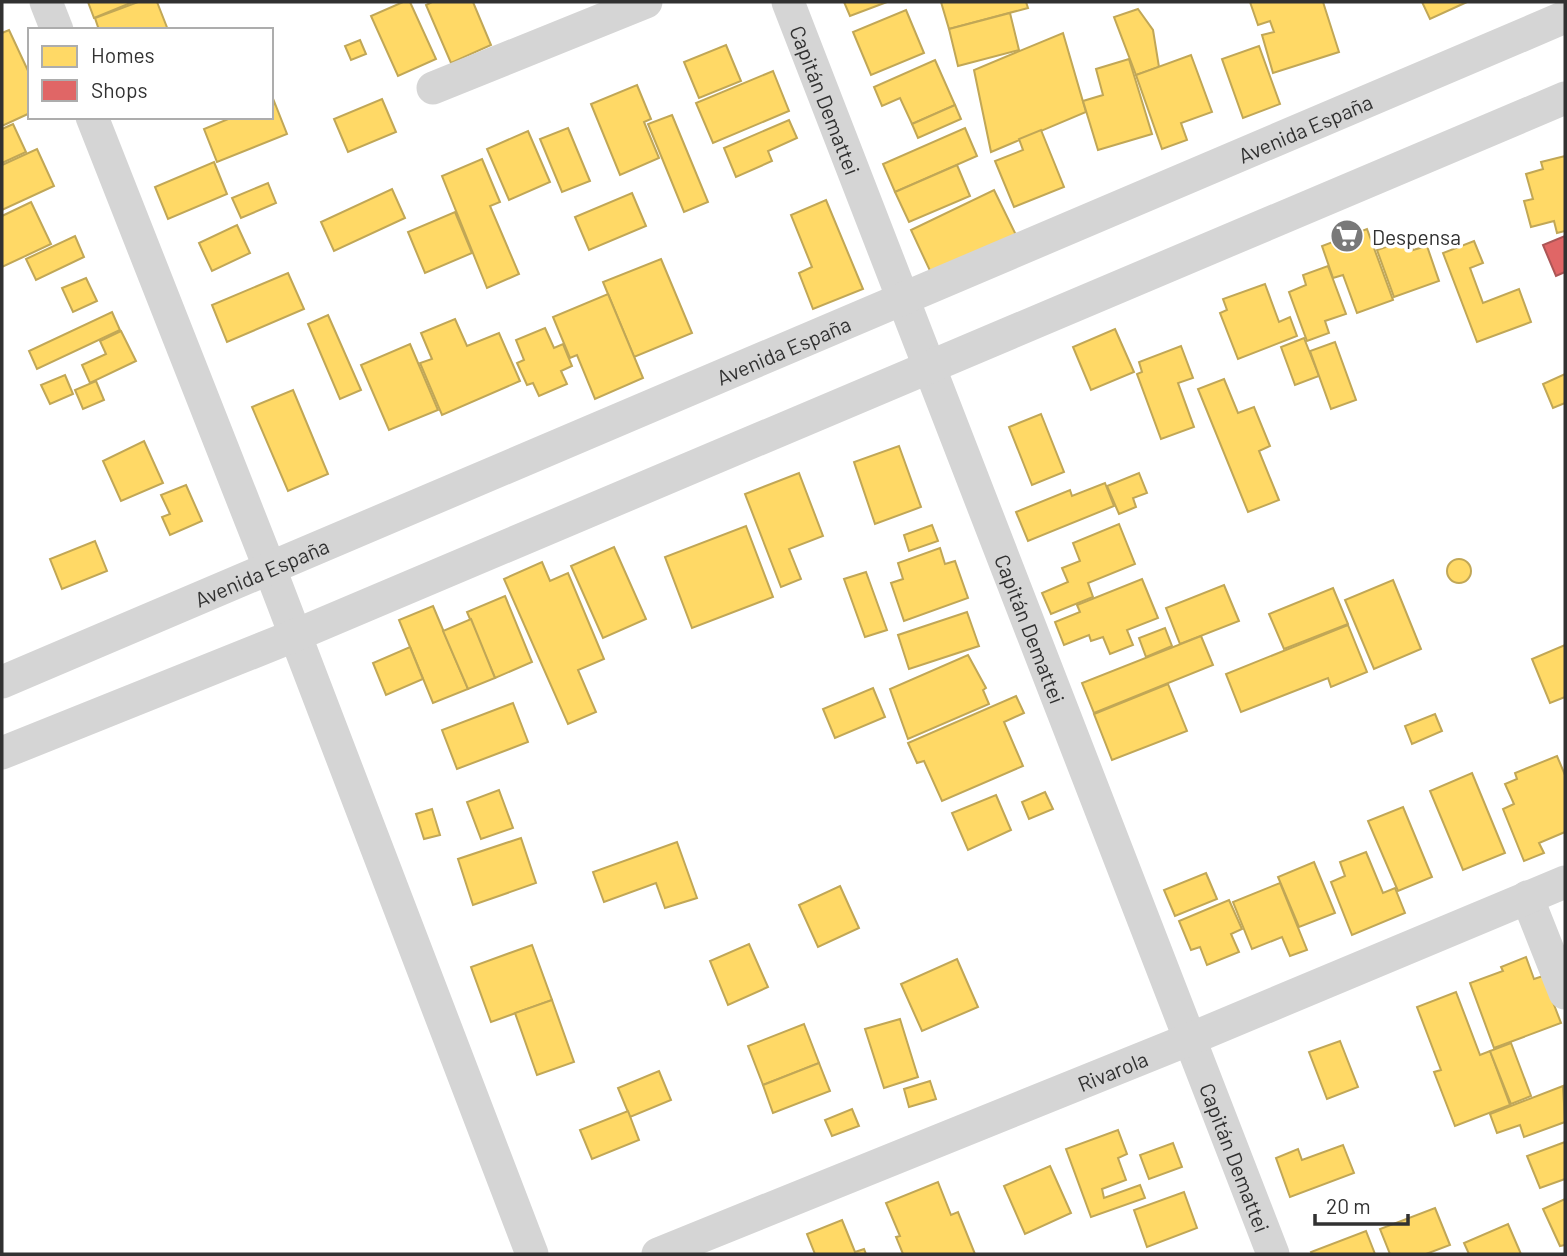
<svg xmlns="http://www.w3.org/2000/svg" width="1567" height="1256" viewBox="0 0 1567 1256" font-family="Barlow,sans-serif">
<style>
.homes{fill:#ffd966;stroke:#c1a756;stroke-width:2}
.shops{fill:#e06666;stroke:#ac5656;stroke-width:2}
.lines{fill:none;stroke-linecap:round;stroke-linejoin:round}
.minor{stroke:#d5d5d5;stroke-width:33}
.labels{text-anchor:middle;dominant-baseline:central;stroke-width:7;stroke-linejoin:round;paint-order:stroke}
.street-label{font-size:21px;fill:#313131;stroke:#fff}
.poi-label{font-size:21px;fill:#313131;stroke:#fff;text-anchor:start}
</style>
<rect width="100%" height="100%" fill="#fff"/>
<!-- homes -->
<g class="homes">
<polygon points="88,2 133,2 94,18"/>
<polygon points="138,2 157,2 168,30 99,30 95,18"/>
<polygon points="403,2 410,2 436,59 398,76 371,16"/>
<polygon points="432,2 473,2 491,45 451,63 426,5"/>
<polygon points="844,2 887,2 850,16"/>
<polygon points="941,2 1026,2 1028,8 949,29"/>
<polygon points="1250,2 1323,2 1339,52 1273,73 1262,35 1274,32 1270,21 1258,25"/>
<polygon points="1422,2 1467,2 1430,19"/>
<polygon points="1138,9 1153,30 1159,67 1136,75 1114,17"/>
<polygon points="906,10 924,53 871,75 853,32"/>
<polygon points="1010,13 1019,50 958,66 949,29"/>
<polygon points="9,30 30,75 30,113 2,126 2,33"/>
<polygon points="1063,33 1086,112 991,152 974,70"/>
<polygon points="360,40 366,54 351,60 345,46"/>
<polygon points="726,45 741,81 699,98 684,62"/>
<polygon points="1259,46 1280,104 1243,118 1222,59"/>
<polygon points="1191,55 1212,112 1181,123 1187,140 1162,149 1136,75"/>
<polygon points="1129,59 1152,134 1098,150 1083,101 1103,95 1096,69"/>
<polygon points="935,60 955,105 912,124 900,98 882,106 874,87"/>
<polygon points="773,71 789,111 713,143 696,103"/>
<polygon points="637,85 651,119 644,122 659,158 620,175 591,104"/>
<polygon points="382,99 396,132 348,152 334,119"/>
<polygon points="274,101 287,134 217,162 204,129 233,117 271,117"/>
<polygon points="955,105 961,119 918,138 912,124"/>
<polygon points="672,115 708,202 684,212 648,124"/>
<polygon points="789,120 797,138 768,151 772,161 736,177 724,148"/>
<polygon points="13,124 26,152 2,163 2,129"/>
<polygon points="568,128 590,181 562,192 540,139"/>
<polygon points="965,128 977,156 895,192 883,164"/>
<polygon points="1041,130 1064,187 1014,207 995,161 1023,150 1019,139"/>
<polygon points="528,131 550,182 509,200 487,149"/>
<polygon points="37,149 54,186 2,210 2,165"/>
<polygon points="1565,156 1565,231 1557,233 1554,221 1531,227 1524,201 1533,199 1526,174 1543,169 1541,162"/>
<polygon points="482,159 500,202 490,206 519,274 487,288 442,176"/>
<polygon points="214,162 227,194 168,219 155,187"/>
<polygon points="957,165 970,196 909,222 895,192"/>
<polygon points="268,183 276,203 241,218 232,198"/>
<polygon points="392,189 405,218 334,251 321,222"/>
<polygon points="994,190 1016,235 932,275 911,230"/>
<polygon points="632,193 646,226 589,250 575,217"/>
<polygon points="826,200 863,289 813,309 799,273 812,267 791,215"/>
<polygon points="31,202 51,244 2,267 2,216"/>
<polygon points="455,212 472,253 425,273 408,232"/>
<polygon points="237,225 250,253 212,271 199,243"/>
<polygon points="1367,229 1393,300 1357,313 1343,275 1333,278 1322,246"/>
<polygon points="75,236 84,257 36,280 26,259"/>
<polygon points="1409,239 1413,250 1427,246 1439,281 1394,297 1377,250"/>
<polygon points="1474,241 1483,263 1470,268 1483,303 1519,289 1531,322 1477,342 1443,253"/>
<polygon points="661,259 692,333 634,357 603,282"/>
<polygon points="1328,266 1346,314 1325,321 1329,333 1307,341 1289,292 1306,285 1303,275"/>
<polygon points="288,273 304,309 227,342 212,305"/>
<polygon points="86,278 97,301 73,312 62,288"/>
<polygon points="1265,284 1279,322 1290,317 1297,336 1238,359 1220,313 1227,310 1223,299"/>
<polygon points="608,294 643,378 595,399 577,355 570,358 553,317"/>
<polygon points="112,312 120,330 37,369 29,351"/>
<polygon points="328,315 361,390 340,399 308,324"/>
<polygon points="455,319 467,346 499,333 520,381 442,415 420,363 432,359 421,333"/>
<polygon points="545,328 554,348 563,344 572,366 561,371 567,384 539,396 533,383 527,385 517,363 524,360 516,340"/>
<polygon points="1115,329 1134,372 1091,390 1073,347"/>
<polygon points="121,331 136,361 90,383 82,365 106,354 100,341"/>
<polygon points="1304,338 1319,376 1295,385 1281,347"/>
<polygon points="1335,342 1356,400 1331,409 1310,351"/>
<polygon points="410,344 438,410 389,430 361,365"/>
<polygon points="1181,346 1193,378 1178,383 1194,427 1161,439 1137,374 1142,372 1139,362"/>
<polygon points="1565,374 1565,403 1553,408 1543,384"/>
<polygon points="65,375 73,394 50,404 41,385"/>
<polygon points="1224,379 1238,413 1254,407 1270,446 1259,451 1279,500 1248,512 1198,389"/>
<polygon points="96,381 104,400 83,409 75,390"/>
<polygon points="293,390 328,474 288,491 252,407"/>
<polygon points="1041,414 1064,472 1032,485 1009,427"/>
<polygon points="144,441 163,483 121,501 103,461"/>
<polygon points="899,446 921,507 875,524 854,462"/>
<polygon points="799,473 823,536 789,549 801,579 781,587 745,494"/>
<polygon points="1139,473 1147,493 1133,498 1136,507 1119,514 1107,486"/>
<polygon points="1105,483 1114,506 1028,541 1016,512 1070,490 1072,496"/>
<polygon points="186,485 202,521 170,535 162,517 170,514 161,495"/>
<polygon points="1119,524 1135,564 1088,583 1093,597 1051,614 1042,593 1068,582 1062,568 1080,561 1073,543"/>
<polygon points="932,525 938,541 909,551 904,535"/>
<polygon points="746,526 773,597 692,628 665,557"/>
<polygon points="95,541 107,571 62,589 50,559"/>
<polygon points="614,547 646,619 603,638 571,566"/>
<polygon points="940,548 945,564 955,561 968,598 904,621 891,583 903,579 898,563"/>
<circle cx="1459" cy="571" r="12"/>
<polygon points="542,562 550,581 568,573 604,659 578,670 596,712 568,724 504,579"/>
<polygon points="866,572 887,630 865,637 844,579"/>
<polygon points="1142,579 1158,618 1127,630 1133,645 1110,654 1103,637 1091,641 1089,635 1064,645 1055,622 1080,612 1077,605"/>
<polygon points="1393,580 1421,649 1374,669 1345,600"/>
<polygon points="1224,585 1239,621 1180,644 1166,608"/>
<polygon points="1333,588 1348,624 1284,649 1269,614"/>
<polygon points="505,596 532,662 495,678 467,612"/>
<polygon points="433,606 468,689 433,703 399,620"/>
<polygon points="967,612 979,646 909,669 898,635"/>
<polygon points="471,619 495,678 468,689 443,631"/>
<polygon points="1348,625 1367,672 1331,687 1328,678 1241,712 1226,674"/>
<polygon points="1165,628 1172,646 1146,657 1139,638"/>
<polygon points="1201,636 1213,665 1094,713 1082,683"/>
<polygon points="1565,645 1565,697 1550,703 1532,659"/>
<polygon points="410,647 423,679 386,695 373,663"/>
<polygon points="968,655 986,688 983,690 989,704 908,739 890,689"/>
<polygon points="1168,684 1187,731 1112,760 1094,714"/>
<polygon points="873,688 885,717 835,738 823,709"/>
<polygon points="1016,696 1024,713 1004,722 1023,766 942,801 924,761 917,763 908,743"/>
<polygon points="513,703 528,742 457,769 442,730"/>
<polygon points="1435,714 1442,731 1412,744 1405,726"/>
<polygon points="1557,756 1565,775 1565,832 1539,843 1544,853 1524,861 1503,809 1514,804 1505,784 1517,779 1515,773"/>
<polygon points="1472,773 1505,853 1463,870 1430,791"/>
<polygon points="499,790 513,828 481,839 467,802"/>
<polygon points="1045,792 1053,809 1029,819 1022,802"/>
<polygon points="996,795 1011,830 968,850 952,813"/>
<polygon points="1403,807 1432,877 1398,891 1368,821"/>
<polygon points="432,809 440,835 424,839 416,814"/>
<polygon points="521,838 536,883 473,905 458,859"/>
<polygon points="677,842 697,898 665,908 656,883 604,902 593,872"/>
<polygon points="1366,852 1383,893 1395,888 1405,913 1352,935 1331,882 1345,876 1340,862"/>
<polygon points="1314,862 1335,913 1299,927 1278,877"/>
<polygon points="1206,873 1217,899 1175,916 1164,890"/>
<polygon points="1280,883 1307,950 1290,956 1282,937 1252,949 1233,902"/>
<polygon points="840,886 859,928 818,947 799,905"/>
<polygon points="1229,900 1242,929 1231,934 1239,952 1207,965 1200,947 1191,950 1179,921"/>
<polygon points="749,944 768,987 728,1005 710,961"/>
<polygon points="532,945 552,1000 491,1022 471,967"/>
<polygon points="1526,957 1534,979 1543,976 1561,1023 1494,1048 1470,983 1503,971 1501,967"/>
<polygon points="957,959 978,1007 922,1031 901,984"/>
<polygon points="1456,992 1480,1055 1490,1051 1510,1105 1455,1126 1434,1072 1441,1070 1417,1007"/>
<polygon points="552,1000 574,1062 537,1075 515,1013"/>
<polygon points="900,1019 918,1077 884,1088 865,1029"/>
<polygon points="804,1024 819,1063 763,1085 748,1046"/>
<polygon points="1340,1041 1358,1087 1327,1099 1309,1052"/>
<polygon points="1511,1043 1531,1096 1511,1104 1490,1051"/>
<polygon points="819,1063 830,1091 773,1113 763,1085"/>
<polygon points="659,1071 671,1100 630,1117 618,1088"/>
<polygon points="930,1081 936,1099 909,1107 904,1089"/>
<polygon points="1563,1086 1565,1122 1524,1137 1520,1125 1497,1133 1490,1114"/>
<polygon points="852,1109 859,1126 832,1136 825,1120"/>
<polygon points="628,1111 639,1140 592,1159 580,1130"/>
<polygon points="1118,1130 1127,1154 1118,1158 1126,1180 1102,1189 1104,1198 1140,1185 1145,1198 1091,1217 1066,1149"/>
<polygon points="1565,1142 1565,1179 1540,1188 1527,1156"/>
<polygon points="1173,1143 1182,1167 1149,1179 1140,1155"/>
<polygon points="1343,1145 1354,1173 1290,1197 1276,1158 1298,1149 1302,1160"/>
<polygon points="1050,1166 1071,1213 1025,1234 1004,1186"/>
<polygon points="938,1182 951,1215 958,1212 975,1254 903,1254 896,1237 900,1236 886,1203"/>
<polygon points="1184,1192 1197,1228 1147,1247 1134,1210"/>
<polygon points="1565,1199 1565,1245 1560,1246 1543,1209"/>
<polygon points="1435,1208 1450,1245 1426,1254 1390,1254 1380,1229"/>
<polygon points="842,1220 855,1252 864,1249 866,1254 815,1254 807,1234"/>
<polygon points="1508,1224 1521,1254 1469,1254 1464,1243"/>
<polygon points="1366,1231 1375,1254 1312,1254 1311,1252"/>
</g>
<!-- shops -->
<polygon class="shops" points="1565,236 1565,272 1556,276 1543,245"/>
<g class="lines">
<!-- minor -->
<g class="minor">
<polyline points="46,2 57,30"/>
<path id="s1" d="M788,2L1273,1254"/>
<polyline points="433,88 646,2"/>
<polyline points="92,117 270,569 532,1254"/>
<path id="s2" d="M2,682L1565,17"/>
<polyline points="2,753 296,635 1565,98"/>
<polyline points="1527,897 1565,993"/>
<path id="s3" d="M658,1254L1190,1039L1565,882"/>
</g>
</g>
<!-- icons -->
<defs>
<symbol id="supermarket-disc" viewBox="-11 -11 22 22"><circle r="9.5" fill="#797979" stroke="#fff"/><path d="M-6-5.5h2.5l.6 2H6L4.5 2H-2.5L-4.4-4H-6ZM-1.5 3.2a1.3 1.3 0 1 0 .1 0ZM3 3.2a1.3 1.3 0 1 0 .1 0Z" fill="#fff"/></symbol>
</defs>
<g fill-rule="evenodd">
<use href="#supermarket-disc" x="1328" y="217" width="38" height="38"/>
</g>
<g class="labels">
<!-- street labels -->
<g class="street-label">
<text stroke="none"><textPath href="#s1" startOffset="105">Capitán Demattei</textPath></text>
<text stroke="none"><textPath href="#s2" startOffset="1416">Avenida España</textPath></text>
<text stroke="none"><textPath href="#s2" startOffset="849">Avenida España</textPath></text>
<text stroke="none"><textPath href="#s2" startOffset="282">Avenida España</textPath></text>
<text stroke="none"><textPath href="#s1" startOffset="672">Capitán Demattei</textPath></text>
<text stroke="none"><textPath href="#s3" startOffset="490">Rivarola</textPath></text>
<text stroke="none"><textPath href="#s1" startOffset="1239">Capitán Demattei</textPath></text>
</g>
<!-- poi labels -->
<g class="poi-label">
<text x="1372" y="236">Despensa</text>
</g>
</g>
<!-- border -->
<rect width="1567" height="1256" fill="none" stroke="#313131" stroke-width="7"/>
<!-- legend -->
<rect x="28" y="28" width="245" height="91" fill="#ffffff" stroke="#adadad" stroke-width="2"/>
<rect x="42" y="46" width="35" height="21" fill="#ffd966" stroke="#adadad" stroke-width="2"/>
<text x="91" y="63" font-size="21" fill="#313131">Homes</text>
<rect x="42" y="80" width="35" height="21" fill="#e06666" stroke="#adadad" stroke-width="2"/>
<text x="91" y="98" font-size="21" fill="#313131">Shops</text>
<!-- scale -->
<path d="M1315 1214v10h93v-10" fill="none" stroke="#313131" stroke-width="3.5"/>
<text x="1326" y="1214" font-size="21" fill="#313131" stroke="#ffffff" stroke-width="5" paint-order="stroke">20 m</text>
</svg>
